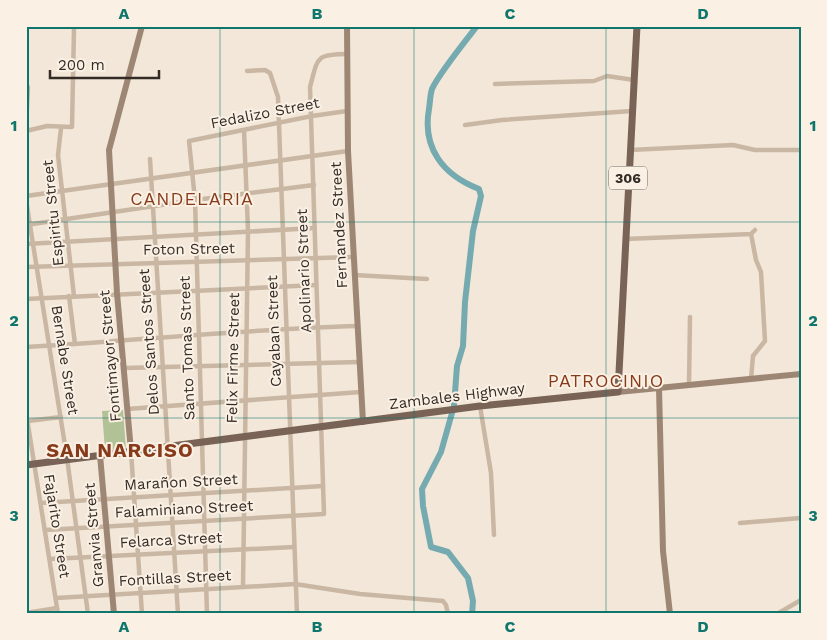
<svg xmlns="http://www.w3.org/2000/svg" width="827" height="640" viewBox="0 0 827 640" font-family="'Work Sans',sans-serif">
<style>
.park{fill:#b1c297}
.lines{fill:none;stroke-linecap:round;stroke-linejoin:round}
.river{stroke:#75abb0;stroke-width:6}
.street{stroke:#cab7a3;stroke-width:4.5}
.secondary{stroke:#9e8675;stroke-width:6}
.primary{stroke:#786356;stroke-width:7}
.grid{fill:none;stroke:#0f766e;stroke-width:1;stroke-opacity:0.55}
.labels{text-anchor:middle;dominant-baseline:central;stroke-width:4;stroke-linejoin:round;paint-order:stroke}
.shield{fill:#faf1e4;stroke:#70665f;stroke-width:1}
.shield-label{font-size:14px;font-weight:bold;fill:#352b26}
.street-label{font-size:15px;fill:#352b26;stroke:#faf1e4}
.quarter-label{font-size:18px;letter-spacing:1px;fill:#883b1b;stroke:#faf1e4}
.district-label{font-size:20px;font-weight:bold;letter-spacing:1px;fill:#883b1b;stroke:#faf1e4}
.neatline{fill:none;stroke:#0f766e;stroke-width:2}
.grid-label{font-size:16px;text-anchor:middle;font-weight:bold;fill:#0f766e}
</style>
<rect width="100%" height="100%" fill="#f2e7d8"/>
<!-- park -->
<polygon class="park" points="123,410 126,450 105,450 102,411"/>
<g class="lines">
<!-- river -->
<path class="river" d="M472,614L473,601L468,578L448,552L431,547L423,506L422,489L441,452L454,406L457,366L463,346L465,302L473,231L481,196L479,189C443,175 422,148 429,109C430,103 430,95 432,89C438,75 466,40 477,26"/>
<!-- street -->
<g class="street">
<polyline points="247,71 265,70 270,73 278,97 297,614"/>
<polyline points="495,84 594,81 607,76 634,80"/>
<polyline points="465,125 502,120 632,111"/>
<polyline points="26,126 28,87"/>
<polyline points="61,128 58,155 74,296"/>
<polyline points="26,131 47,126 72,127 74,28"/>
<polyline points="630,150 733,145 755,150 801,150"/>
<polyline points="150,159 178,614"/>
<polyline points="26,196 348,151"/>
<polyline points="26,200 67,458 88,614"/>
<polyline points="26,225 195,200 314,185"/>
<polyline points="625,239 751,234 755,230"/>
<polyline points="26,244 315,228"/>
<polyline points="26,267 353,257"/>
<polyline points="354,275 427,279"/>
<polyline points="69,296 75,344"/>
<polyline points="26,299 316,285"/>
<path d="M26,347C137,341 246,329 357,326"/>
<polyline points="124,368 359,362"/>
<polyline points="751,379 753,356 765,341 761,272 756,260 751,234"/>
<polyline points="689,385 690,317"/>
<polyline points="480,406 491,473 494,535"/>
<polyline points="127,409 361,392"/>
<polyline points="26,412 58,614"/>
<polyline points="28,421 61,417"/>
<polyline points="131,451 142,614"/>
<polyline points="41,503 323,486"/>
<polyline points="740,523 801,518"/>
<path d="M45,530L324,514L310,87C318,58 315,54 347,54"/>
<polyline points="50,559 294,547"/>
<polyline points="243,587 248,231 244,130"/>
<polyline points="56,598 295,584 360,594 443,601 446,605 448,614"/>
<polyline points="26,613 57,608"/>
<polyline points="207,614 195,200 189,141 312,116 347,111"/>
<polyline points="777,614 801,600"/>
</g>
<!-- secondary -->
<g class="secondary">
<polyline points="347,26 348,151 363,422"/>
<polyline points="659,388 663,551 670,614"/>
<polyline points="618,392 801,374"/>
<polyline points="131,451 117,293 109,150 142,26"/>
<polyline points="100,455 114,614"/>
</g>
<!-- primary -->
<polyline class="primary" points="26,465 480,406 618,392 637,26"/>
</g>
<!-- grid -->
<path class="grid" d="M220,26V614M414,26V614M606,26V614M26,222H801M26,418H801"/>
<g class="labels">
<!-- shield labels -->
<rect class="shield" x="609" y="166.5" width="38" height="23" rx="4"/>
<g class="shield-label">
<text x="628" y="178">306</text>
</g>
<!-- street labels -->
<g class="street-label">
<text transform="translate(265 113) rotate(-11)">Fedalizo Street</text>
<text transform="translate(53 213) rotate(-96)">Espiritu Street</text>
<text transform="translate(339 225) rotate(-93)">Fernandez Street</text>
<text transform="translate(189 249) rotate(-1)">Foton Street</text>
<text transform="translate(304 271) rotate(-92)">Apolinario Street</text>
<text transform="translate(274 331) rotate(-92)">Cayaban Street</text>
<text transform="translate(149 342) rotate(-94)">Delos Santos Street</text>
<text transform="translate(187 348) rotate(-92)">Santo Tomas Street</text>
<text transform="translate(110 356) rotate(-95)">Fontimayor Street</text>
<text transform="translate(233 358) rotate(-89)">Felix Firme Street</text>
<text transform="translate(65 360) rotate(81)">Bernabe Street</text>
<text transform="translate(457 396) rotate(-7)">Zambales Highway</text>
<text transform="translate(181 482) rotate(-3)">Marañon Street</text>
<text transform="translate(184 509) rotate(-3)">Falaminiano Street</text>
<text transform="translate(57 526) rotate(81)">Fajarito Street</text>
<text transform="translate(94 535) rotate(-95)">Granvia Street</text>
<text transform="translate(171 540) rotate(-3)">Felarca Street</text>
<text transform="translate(175 578) rotate(-3)">Fontillas Street</text>
</g>
<!-- quarter labels -->
<g class="quarter-label">
<text x="192" y="198">CANDELARIA</text>
<text x="606" y="380">PATROCINIO</text>
</g>
<!-- district labels -->
<g class="district-label">
<text x="120" y="450">SAN NARCISO</text>
</g>
</g>
<!-- border -->
<rect width="827" height="640" fill="none" stroke="#faf1e4" stroke-width="55"/>
<!-- scale -->
<path d="M50 70v8h109v-8" fill="none" stroke="#352b26" stroke-width="2.5"/>
<text x="58" y="70" font-size="15" fill="#352b26" stroke="#faf1e4" stroke-width="4" paint-order="stroke">200 m</text>
<rect x="28" y="28" width="772" height="584" class="neatline"/>
<g class="grid-label">
<text x="124" y="19">A</text>
<text x="317" y="19">B</text>
<text x="510" y="19">C</text>
<text x="703" y="19">D</text>
<text x="14" y="131">1</text>
<text x="813" y="131">1</text>
<text x="14" y="326">2</text>
<text x="813" y="326">2</text>
<text x="14" y="521">3</text>
<text x="813" y="521">3</text>
<text x="124" y="632">A</text>
<text x="317" y="632">B</text>
<text x="510" y="632">C</text>
<text x="703" y="632">D</text>
</g>
</svg>
